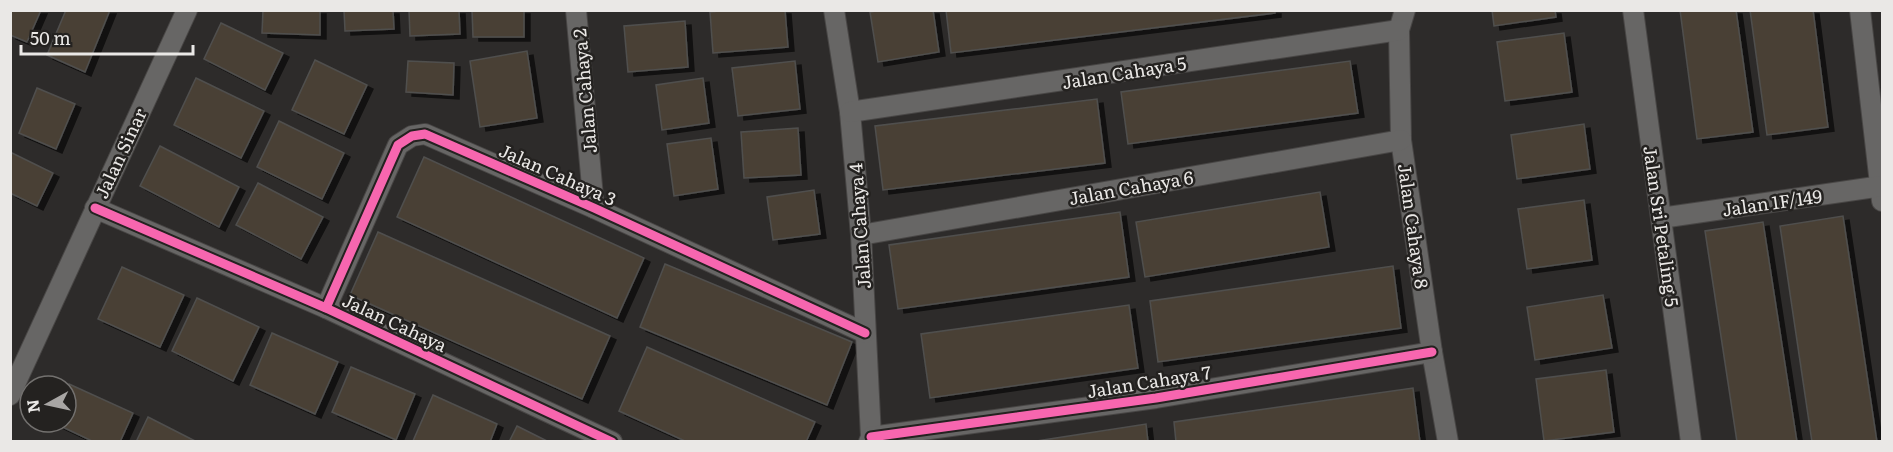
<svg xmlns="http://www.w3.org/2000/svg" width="1893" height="452" viewBox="0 0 1893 452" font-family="Literata,serif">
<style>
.building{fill:#4a4136;stroke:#504f4e;stroke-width:1.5;filter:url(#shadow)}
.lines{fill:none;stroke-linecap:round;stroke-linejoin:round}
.street-casing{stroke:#484645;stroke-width:22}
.street{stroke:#676665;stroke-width:20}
.cycleway-casing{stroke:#242220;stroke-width:13}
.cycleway{stroke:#f766af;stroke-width:9}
.labels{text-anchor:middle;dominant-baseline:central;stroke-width:5;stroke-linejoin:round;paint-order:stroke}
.street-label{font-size:18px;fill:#eae8e6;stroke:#242220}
</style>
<defs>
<filter id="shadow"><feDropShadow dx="6" dy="4" stdDeviation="0" flood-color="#0009"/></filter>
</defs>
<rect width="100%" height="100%" fill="#2d2b2a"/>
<!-- building -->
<g class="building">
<polygon points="10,10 41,10 27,42 10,35"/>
<polygon points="66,10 110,10 85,72 47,55"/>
<polygon points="263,10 320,10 320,35 262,33"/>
<polygon points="344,10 393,10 394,29 345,31"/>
<polygon points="409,10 459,10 460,34 410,36"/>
<polygon points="472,10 524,10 524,37 473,37"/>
<polygon points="728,10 785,10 788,47 713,53 710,12"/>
<polygon points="882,10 933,10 939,52 878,62 870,12"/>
<polygon points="946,10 1275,10 1275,13 951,53"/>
<polygon points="1492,10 1555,10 1556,17 1494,26"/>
<polygon points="1680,10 1736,10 1753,132 1697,139"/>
<polygon points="1750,10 1813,10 1828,127 1767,135"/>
<polygon points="685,21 688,67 628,72 624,26"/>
<polygon points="221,23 283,53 265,90 204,59"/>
<polygon points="1564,33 1572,92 1505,101 1497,42"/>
<polygon points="527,51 537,118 480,127 470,61"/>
<polygon points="315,60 367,85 344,134 292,110"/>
<polygon points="408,61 454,63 453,95 406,92"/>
<polygon points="795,61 800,109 738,116 732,68"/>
<polygon points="1350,61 1358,113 1128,144 1121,92"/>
<polygon points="196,78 264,111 241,158 174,125"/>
<polygon points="703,78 709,123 662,130 656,85"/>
<polygon points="37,88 75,104 56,149 19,133"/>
<polygon points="1097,99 1105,163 883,190 875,126"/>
<polygon points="279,121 344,153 322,199 257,167"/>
<polygon points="1584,124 1590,169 1517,179 1511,135"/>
<polygon points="798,128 801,175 744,178 741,132"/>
<polygon points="711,138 718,189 674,196 667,144"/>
<polygon points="160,146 239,187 219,227 140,186"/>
<polygon points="10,152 53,173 37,206 10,193"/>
<polygon points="424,157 644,258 617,318 397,217"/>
<polygon points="258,183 323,217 301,259 236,225"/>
<polygon points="814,190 820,234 773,240 767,197"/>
<polygon points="1320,192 1329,247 1145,277 1136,222"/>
<polygon points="1584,200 1592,260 1527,269 1518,209"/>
<polygon points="1120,212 1129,277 898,309 889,245"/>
<polygon points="1843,216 1877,442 1812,442 1780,226"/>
<polygon points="1763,222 1797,442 1737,442 1705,231"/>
<polygon points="378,232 610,336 582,399 350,295"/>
<polygon points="665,264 852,342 827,405 640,327"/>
<polygon points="1393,266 1401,328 1158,362 1150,301"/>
<polygon points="122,267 184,295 160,347 98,319"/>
<polygon points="1603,295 1612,348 1535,360 1527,307"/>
<polygon points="197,298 259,327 233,381 172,351"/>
<polygon points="1129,305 1138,368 930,398 921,334"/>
<polygon points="272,333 338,362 315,414 250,385"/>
<polygon points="647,347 815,422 806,442 687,442 619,411"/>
<polygon points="351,367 415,394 396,440 332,412"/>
<polygon points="1606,370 1614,432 1544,441 1536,379"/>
<polygon points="69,384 133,413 120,442 94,442 52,422 66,422 66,392"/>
<polygon points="1413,388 1420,442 1176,442 1174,422"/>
<polygon points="433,395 497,424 490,442 413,441"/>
<polygon points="148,417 197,442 136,442"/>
<polygon points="1146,424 1148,442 1030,442"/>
<polygon points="517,426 549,442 509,442"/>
</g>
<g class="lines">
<defs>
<g id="street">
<polyline points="576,10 594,208"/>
<polyline points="834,10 850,112 861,235 871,437 869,442"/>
<polyline points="1405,10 1399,30 1401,140 1432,352 1448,442"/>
<polyline points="1633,10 1691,442"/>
<polyline points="1860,10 1882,201"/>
<polyline points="850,112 1399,30"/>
<polyline points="95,208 326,308 612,442"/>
<polyline points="1661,218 1882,186"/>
<polyline points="861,235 1401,140"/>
<polyline points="326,308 398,145 412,136 425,134 594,208 865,333"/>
<polyline points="10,395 187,10"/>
<polyline points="871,437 1156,398 1432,352"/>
</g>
</defs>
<!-- street casing -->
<use href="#street" class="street-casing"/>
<!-- street -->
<use href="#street" class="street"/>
<defs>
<g id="cycleway">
<polyline points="95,208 326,308 612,442"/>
<polyline points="326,308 398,145 412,136 425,134 594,208 865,333"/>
<polyline points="871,437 1156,398 1432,352"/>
</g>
</defs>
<!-- cycleway casing -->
<use href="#cycleway" class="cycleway-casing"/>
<!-- cycleway -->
<use href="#cycleway" class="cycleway"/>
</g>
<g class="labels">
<!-- street labels -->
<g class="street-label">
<text transform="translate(1124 72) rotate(-9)">Jalan Cahaya 5</text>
<text transform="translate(584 91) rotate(-95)">Jalan Cahaya 2</text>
<text transform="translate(120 153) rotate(-65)">Jalan Sinar</text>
<text transform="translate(558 174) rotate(24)">Jalan Cahaya 3</text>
<text transform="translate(1131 187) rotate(-10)">Jalan Cahaya 6</text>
<text transform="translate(1772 202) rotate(-8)">Jalan 1F/149</text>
<text transform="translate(859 226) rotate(-94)">Jalan Cahaya 4</text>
<text transform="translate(1414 226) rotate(82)">Jalan Cahaya 8</text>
<text transform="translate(1662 226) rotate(82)">Jalan Sri Petaling 5</text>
<text transform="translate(395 322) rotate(25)">Jalan Cahaya</text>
<text transform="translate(1149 381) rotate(-9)">Jalan Cahaya 7</text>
</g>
</g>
<!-- border -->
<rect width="1893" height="452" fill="none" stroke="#eae8e6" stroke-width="24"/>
<!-- north arrow -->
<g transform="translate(48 404) rotate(262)"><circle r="28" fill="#242220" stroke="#73716f" stroke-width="1.5"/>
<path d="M0-4.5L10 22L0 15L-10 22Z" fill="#a8a6a4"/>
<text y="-9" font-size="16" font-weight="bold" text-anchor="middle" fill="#eae8e6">N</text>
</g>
<!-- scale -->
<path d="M21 45v9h172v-9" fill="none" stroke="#eae8e6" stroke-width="3"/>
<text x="30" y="45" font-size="18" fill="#eae8e6" stroke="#242220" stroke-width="4.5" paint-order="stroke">50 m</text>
</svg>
